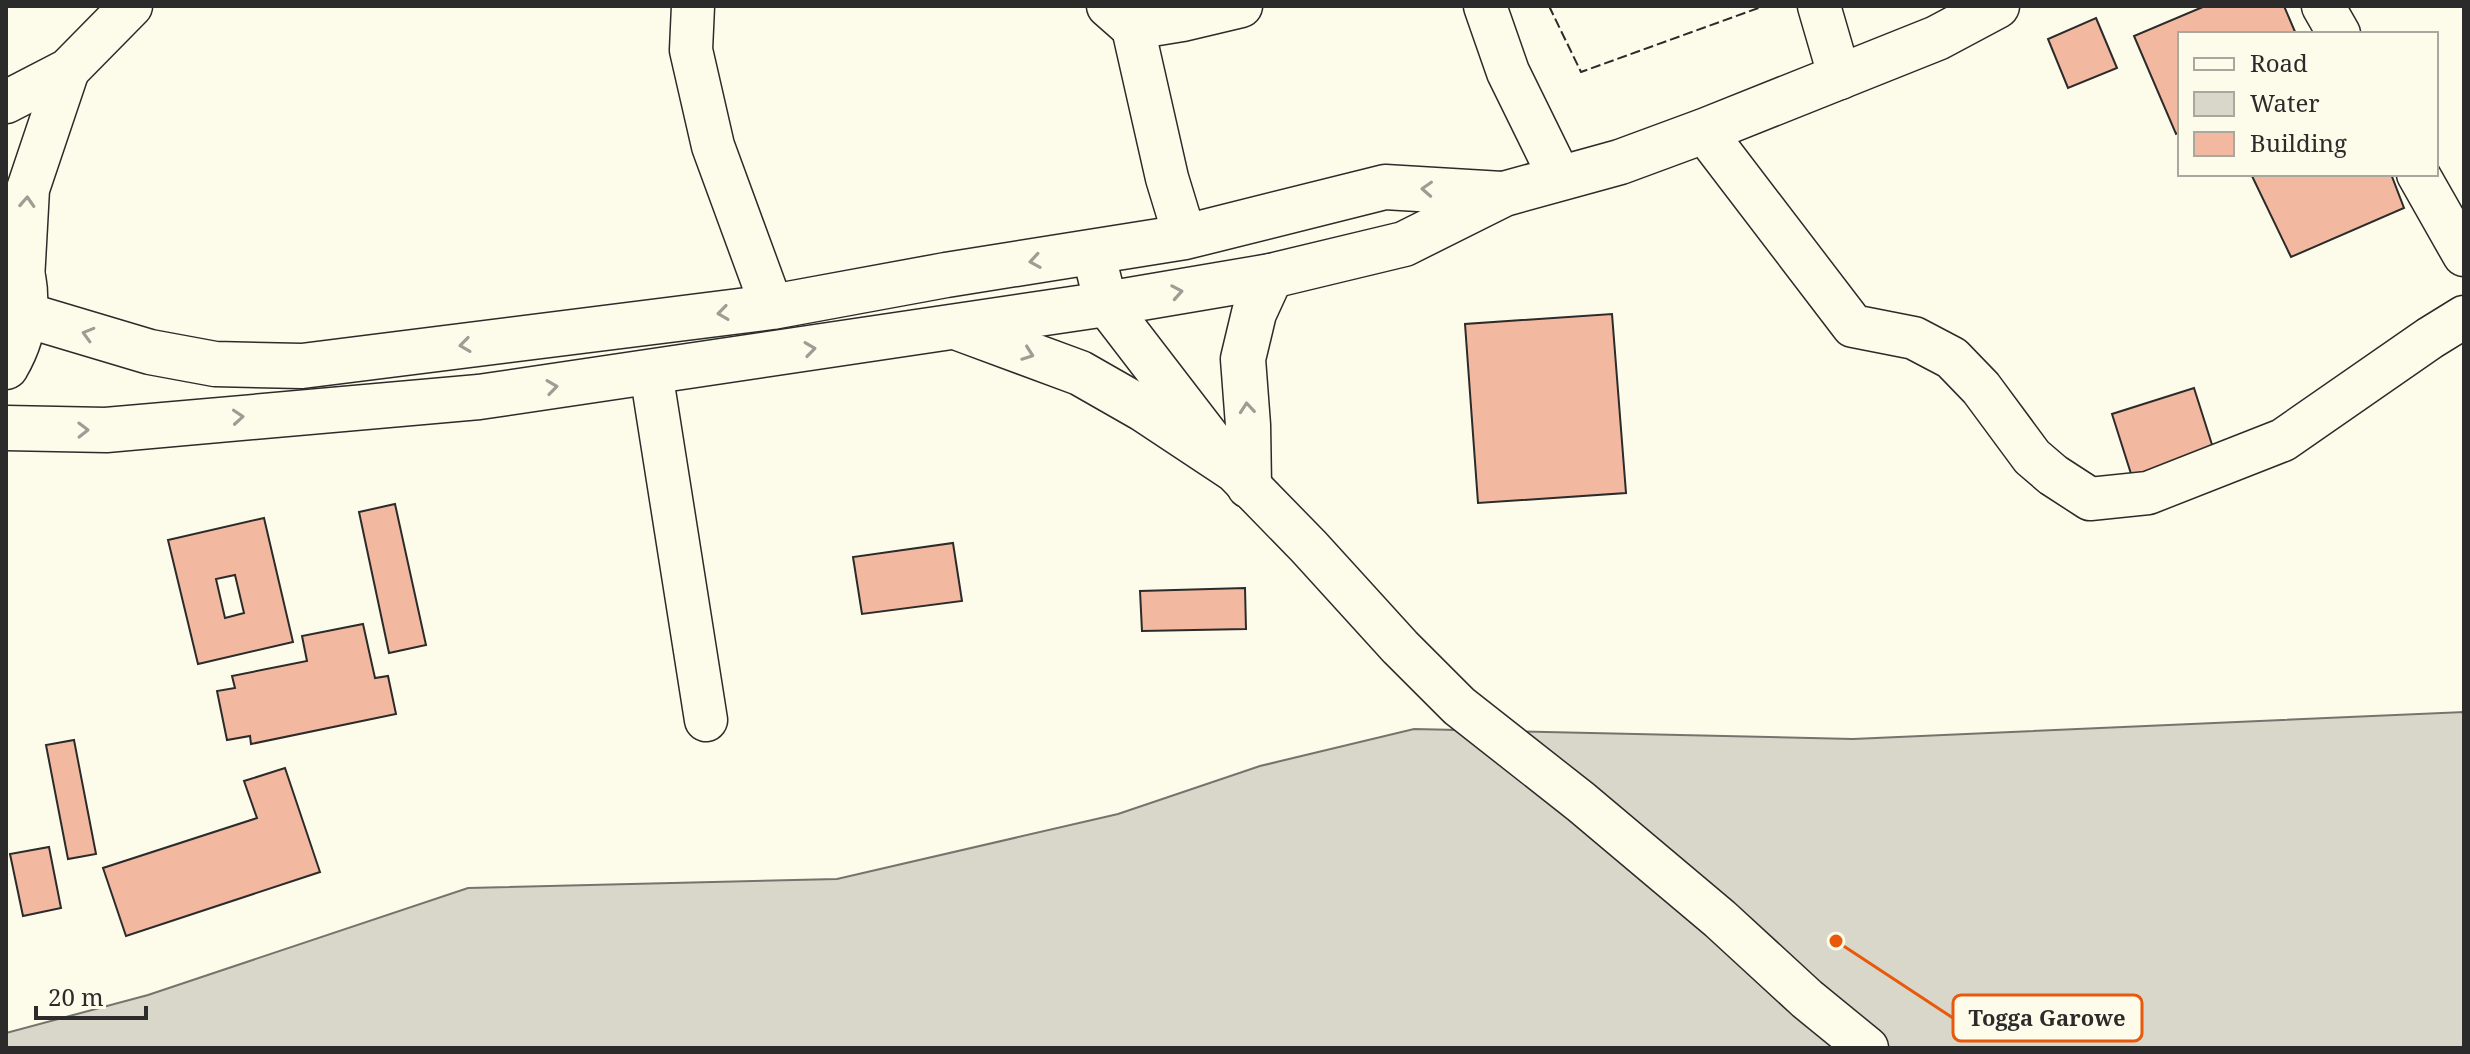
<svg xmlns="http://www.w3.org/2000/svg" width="2470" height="1054" viewBox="0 0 2470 1054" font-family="'Noto Serif',serif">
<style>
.water{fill:#d8d7c9;stroke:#74746e;stroke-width:2}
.building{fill:#f2b8a0;stroke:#2b2b2b;stroke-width:2;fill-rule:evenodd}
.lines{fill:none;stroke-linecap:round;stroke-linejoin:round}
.minor-casing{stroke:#2b2b2b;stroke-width:45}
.major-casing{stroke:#2b2b2b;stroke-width:47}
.minor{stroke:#fdfbea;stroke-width:42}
.major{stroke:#fdfbea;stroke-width:44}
.fence{stroke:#2b2b2b;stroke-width:2;stroke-dasharray:10 4;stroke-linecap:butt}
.oneway{stroke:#9e9d94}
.leader{fill:none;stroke:#e8590c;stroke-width:3}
.callout-dot{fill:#e8590c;stroke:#fdfbea;stroke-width:3}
.callout{fill:#fdfbea;stroke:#e8590c;stroke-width:3}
.callout-label{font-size:22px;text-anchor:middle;font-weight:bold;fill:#2b2b2b}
</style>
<rect width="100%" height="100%" fill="#fdfbea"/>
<!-- water -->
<polygon class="water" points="2464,712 2464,1048 6,1048 6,1033 148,995 468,888 837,879 1118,814 1260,766 1414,729 1853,739"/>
<!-- building -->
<g class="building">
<polygon points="2205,6 2284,6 2296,34 2180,34 2180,132 2176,134 2134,36"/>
<polygon points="2096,18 2117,68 2068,88 2048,39"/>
<polygon points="2251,174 2391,174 2404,208 2291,257"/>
<polygon points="1612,314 1626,493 1478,503 1465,324"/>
<polygon points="2194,388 2215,454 2133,480 2112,414"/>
<polygon points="395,504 426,645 389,653 359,512"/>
<path d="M264,518L293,642L198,664L168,540ZM235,575L244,613L225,618L216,579Z"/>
<polygon points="953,543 962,601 862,614 853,557"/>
<polygon points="1245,588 1246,629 1142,631 1140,591"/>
<polygon points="363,624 375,678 388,676 396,714 251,744 250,736 227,740 217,691 235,688 232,676 307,661 302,636"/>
<polygon points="74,740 96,854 68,859 46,745"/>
<polygon points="285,768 320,872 126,936 103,868 257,818 244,781"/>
<polygon points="49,847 61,908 23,916 10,854"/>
</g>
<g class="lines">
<defs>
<g id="minor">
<polyline points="693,6 691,50 713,146 772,307"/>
<polyline points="1108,6 1133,28 1182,20 1241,6"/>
<polyline points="1485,6 1508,72 1560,178"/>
<polyline points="1819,6 1840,78"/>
<polyline points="2323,6 2339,34"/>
<polyline points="1133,28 1167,178 1185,237"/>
<polyline points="6,102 68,70 131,6"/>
<polyline points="1704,131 1853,326 1914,338 1952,358 1981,388 2032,457 2053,475 2090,499 2148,493 2283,440 2430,338 2464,317"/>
<polyline points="2418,174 2464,255"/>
<polyline points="1093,252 1106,304 1232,468 1309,547 1400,647 1459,706 1581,802 1720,919 1807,999 1867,1048"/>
<polyline points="23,280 28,189 68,70"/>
<polyline points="651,372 706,720"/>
</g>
<g id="major">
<path d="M6,241C35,278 28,330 6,367"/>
<polyline points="26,315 150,352 215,364 302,366 772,307 946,275 1185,237 1385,187 1502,194"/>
<polyline points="961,329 1080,373 1143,409 1232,468"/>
<polyline points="6,428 106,430 479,397 1106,304 1271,276 1404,244 1504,194 1620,162 1704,131 1937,38 1997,6"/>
<polyline points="1249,486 1248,425 1243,359 1254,313 1271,276"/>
</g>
</defs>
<!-- minor casing -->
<use href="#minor" class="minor-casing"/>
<!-- major casing -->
<use href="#major" class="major-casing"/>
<!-- minor -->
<use href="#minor" class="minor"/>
<!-- major -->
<use href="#major" class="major"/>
<!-- fence -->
<polyline class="fence" points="1549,6 1581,72 1764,6"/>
</g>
<!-- one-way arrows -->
<defs><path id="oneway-chevron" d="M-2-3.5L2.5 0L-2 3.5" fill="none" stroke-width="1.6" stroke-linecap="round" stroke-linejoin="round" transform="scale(2)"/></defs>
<g class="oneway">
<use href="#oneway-chevron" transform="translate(1427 189) rotate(-177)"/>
<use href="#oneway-chevron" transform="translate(27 202) rotate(-87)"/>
<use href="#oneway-chevron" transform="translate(1035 261) rotate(171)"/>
<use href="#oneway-chevron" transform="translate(1177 292) rotate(-10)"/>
<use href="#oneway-chevron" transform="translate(723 313) rotate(172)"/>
<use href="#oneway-chevron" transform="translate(88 334) rotate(-164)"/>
<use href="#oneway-chevron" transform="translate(465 345) rotate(172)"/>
<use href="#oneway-chevron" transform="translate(810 349) rotate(-8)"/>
<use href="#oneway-chevron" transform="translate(1028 354) rotate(20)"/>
<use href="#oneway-chevron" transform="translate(552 387) rotate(-8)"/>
<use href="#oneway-chevron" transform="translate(1247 408) rotate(-95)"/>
<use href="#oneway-chevron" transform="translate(238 417) rotate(-4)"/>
<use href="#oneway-chevron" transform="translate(83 430) rotate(-1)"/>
</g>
<!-- callouts -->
<path class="leader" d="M1836 941L1953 1018"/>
<circle class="callout-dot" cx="1836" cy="941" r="8"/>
<rect class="callout" x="1953" y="995" width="189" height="46" rx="8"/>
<g class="callout-label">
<text x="2047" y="1026">Togga Garowe</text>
</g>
<!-- border -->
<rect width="2470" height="1054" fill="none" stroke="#2b2b2b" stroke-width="16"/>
<!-- legend -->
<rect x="2178" y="32" width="260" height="144" fill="#fdfbea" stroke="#a9a89e" stroke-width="2"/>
<rect x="2194" y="58" width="40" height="12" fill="#fdfbea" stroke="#a9a89e" stroke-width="2"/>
<text x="2250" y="72" font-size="24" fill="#2b2b2b">Road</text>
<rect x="2194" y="92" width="40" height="24" fill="#d8d7c9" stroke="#a9a89e" stroke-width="2"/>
<text x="2250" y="112" font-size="24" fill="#2b2b2b">Water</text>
<rect x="2194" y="132" width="40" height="24" fill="#f2b8a0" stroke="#a9a89e" stroke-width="2"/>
<text x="2250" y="152" font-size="24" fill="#2b2b2b">Building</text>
<!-- scale -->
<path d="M36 1006v12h110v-12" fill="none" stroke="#2b2b2b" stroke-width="4"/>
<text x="48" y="1006" font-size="24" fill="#2b2b2b" stroke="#fdfbea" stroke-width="6" paint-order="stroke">20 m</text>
</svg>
